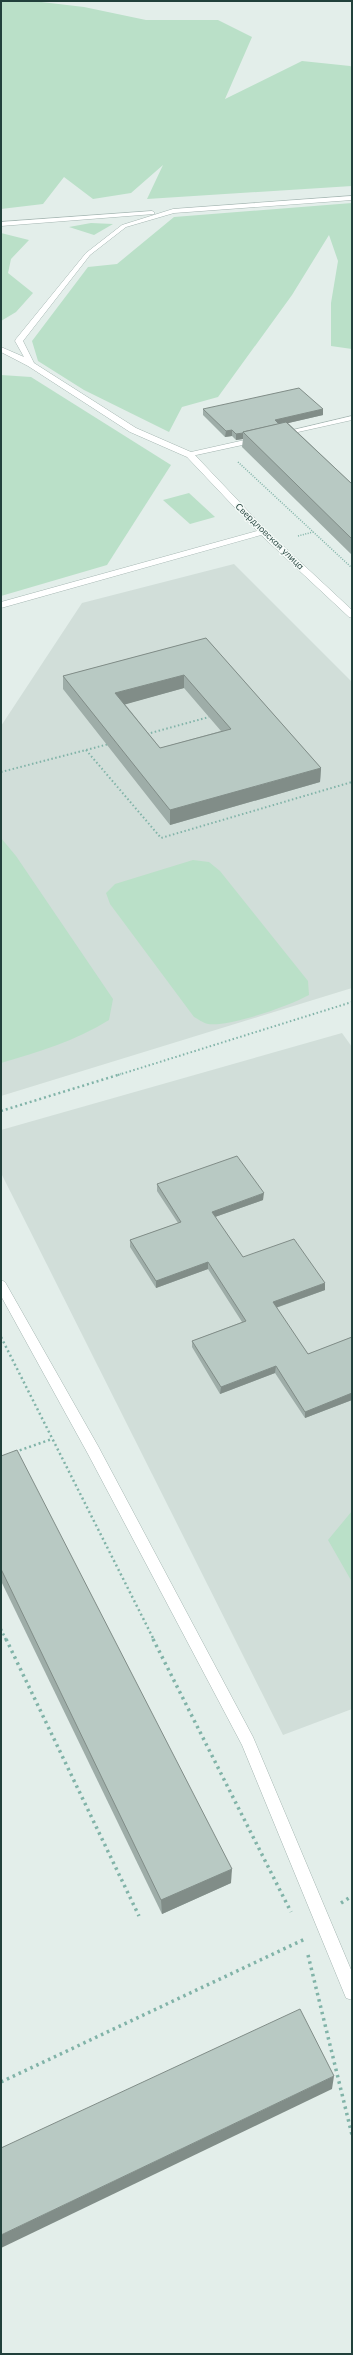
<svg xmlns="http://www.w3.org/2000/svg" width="353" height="2355" viewBox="0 0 353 2355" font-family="Mulish,sans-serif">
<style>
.built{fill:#d1ded9}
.green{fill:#bae0c8}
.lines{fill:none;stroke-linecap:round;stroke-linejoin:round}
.lane-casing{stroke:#a5b6b2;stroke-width:1}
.street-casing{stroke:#a5b6b2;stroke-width:1}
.path-far3{stroke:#81b3a8;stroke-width:1.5;stroke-dasharray:1 1.5;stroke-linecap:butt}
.path-far2{stroke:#81b3a8;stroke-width:2;stroke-dasharray:1.5 2.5;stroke-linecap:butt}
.path-far1{stroke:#81b3a8;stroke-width:2.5;stroke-dasharray:2 3;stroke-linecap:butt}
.path{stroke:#81b3a8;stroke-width:3.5;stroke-dasharray:2.5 4;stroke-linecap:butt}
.lane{fill:#fff;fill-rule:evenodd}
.street{fill:#fff;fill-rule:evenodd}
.wall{fill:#9eada8;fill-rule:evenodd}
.shaded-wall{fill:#818d88}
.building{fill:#b8c9c3;stroke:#818d88;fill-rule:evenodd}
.labels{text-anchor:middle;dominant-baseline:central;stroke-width:3;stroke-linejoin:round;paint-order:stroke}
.far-street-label{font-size:9px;fill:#21403b;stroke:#f4faf7}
</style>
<rect width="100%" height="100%" fill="#e3eeea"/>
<!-- built -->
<g class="built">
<polygon points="234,564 352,682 352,988 1,1096 1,726 82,603"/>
<polygon points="342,1033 352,1047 352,1709 283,1735 1,1173 1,1130"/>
</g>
<!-- green -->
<g class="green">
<polygon points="1,1 33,1 84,7 146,20 218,20 252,37 225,99 302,61 350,66 352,67 352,186 147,199 163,165 131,193 93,199 64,177 43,204 1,209"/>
<polygon points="352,203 352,349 331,346 331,303 338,261 329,235 292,295 218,397 182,407 169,432 84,390 38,361 32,341 88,267 117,264 174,217"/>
<polygon points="91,223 113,224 94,235 69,227"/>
<polygon points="1,233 29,240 11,259 8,273 33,293 16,312 1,321"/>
<polygon points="1,375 31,377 171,465 107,565 1,596"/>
<polygon points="189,493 215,517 190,524 163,500"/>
<path d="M1,838L16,856L113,999L109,1020C75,1041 39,1052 1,1063Z"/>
<path d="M193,860L209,862L220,871L308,981L309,995C289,1006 230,1027 208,1024C203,1023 198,1019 194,1017L110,904L106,893L115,884Z"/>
<polygon points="352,1511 352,1582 328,1540"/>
</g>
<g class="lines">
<defs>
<g id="lane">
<polygon points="352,196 352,200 174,213 126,227 90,255 23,341 34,363 136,428 191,452 258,437 262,439 261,441 187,457 130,432 28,366 1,352 1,347 24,357 15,341 16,339 86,253 122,225 173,209"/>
<polygon points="152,211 154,212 154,214 1,226 1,222"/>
<polygon points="352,416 352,420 280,436 276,434"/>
</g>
<g id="street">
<polygon points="187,453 193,453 266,530 352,610 352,618 349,617 261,535 1,608 1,602 257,531 187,457"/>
<polygon points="1,1280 5,1282 98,1446 253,1737 352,1972 352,2000 346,1998 242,1745 88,1454 1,1296"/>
</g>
</defs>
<!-- lane casing -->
<use href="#lane" class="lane-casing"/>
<!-- street casing -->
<use href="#street" class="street-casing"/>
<!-- path-far3 -->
<g class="path-far3">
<polyline points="238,462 352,568"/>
<polyline points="298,536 313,532"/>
</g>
<!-- path-far2 -->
<g class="path-far2">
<polyline points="147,734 209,717"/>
<polyline points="86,750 161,838 352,782"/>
<polyline points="1,772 109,744"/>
<polyline points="118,1075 352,1002"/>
</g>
<!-- path-far1 -->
<g class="path-far1">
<polyline points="1,1111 121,1074"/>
<polyline points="1,1337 154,1640"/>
<polyline points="15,1452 52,1439"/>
<polyline points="1,1629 6,1640"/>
</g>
<!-- path -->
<g class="path">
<polyline points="6,1639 139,1916"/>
<polyline points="153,1639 291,1912"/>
<polyline points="341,1903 352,1896"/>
<polyline points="308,1955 352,2135"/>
<polyline points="1,2082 305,1939"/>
</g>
<!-- lane -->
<use href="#lane" class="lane"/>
<!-- street -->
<use href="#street" class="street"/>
</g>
<!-- wall -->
<g class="wall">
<polygon points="203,409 323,409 323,415 288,423 352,484 352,555 242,447 243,439 236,440 232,436 225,437 203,415"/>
<path d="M206,638L321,768L320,782L170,825L63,689V676ZM184,688L221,731L160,748L125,704Z"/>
<polygon points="157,1184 263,1200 215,1217 243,1257 325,1290 276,1308 308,1354 352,1337 352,1400 305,1418 275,1373 220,1394 192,1347 192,1341 242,1322 208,1269 156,1288 130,1247 130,1240 178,1223 157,1191"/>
<polygon points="1,1456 231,1883 162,1914 1,1581"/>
</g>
<!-- shaded-wall -->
<g class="shaded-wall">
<polygon points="323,409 323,415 280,425 275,420"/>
<polygon points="232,430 232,436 225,437 226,431"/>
<polygon points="243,433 243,439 236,440 236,434"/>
<polygon points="184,675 184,688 116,707 115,693"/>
<polygon points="321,768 320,782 170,825 170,810"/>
<polygon points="264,1193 263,1200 212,1218 212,1212"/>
<polygon points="208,1262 208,1269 156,1288 156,1281"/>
<polygon points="325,1283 325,1290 272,1309 273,1302"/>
<polygon points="276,1366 275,1373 220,1394 221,1387"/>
<polygon points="352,1393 352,1400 305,1418 305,1412"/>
<polygon points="232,1869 231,1883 162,1914 161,1900"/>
<polygon points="334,2076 332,2089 1,2248 1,2235"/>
</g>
<!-- building -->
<g class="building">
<polygon points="299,388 323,409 275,420 279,424 243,432 243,433 236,434 232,430 226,431 203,409"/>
<polygon points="286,422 352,484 352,539 243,432"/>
<path d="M206,638L321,768L170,810L63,676ZM184,675L231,729L160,748L115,693Z"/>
<polygon points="237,1156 264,1193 212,1212 243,1257 294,1239 325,1283 273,1302 308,1354 352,1337 352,1393 305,1412 276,1366 221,1387 192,1341 246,1321 208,1262 156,1281 130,1240 181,1222 157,1184"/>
<polygon points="17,1450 232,1869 161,1900 1,1569 1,1456"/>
<polygon points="300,2009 334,2076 1,2235 1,2148"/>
</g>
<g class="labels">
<!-- far-street labels -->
<g class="far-street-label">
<text transform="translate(270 536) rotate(44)">Свердловская улица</text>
</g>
</g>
<!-- border -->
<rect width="353" height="2355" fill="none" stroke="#21403b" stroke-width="4"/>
</svg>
